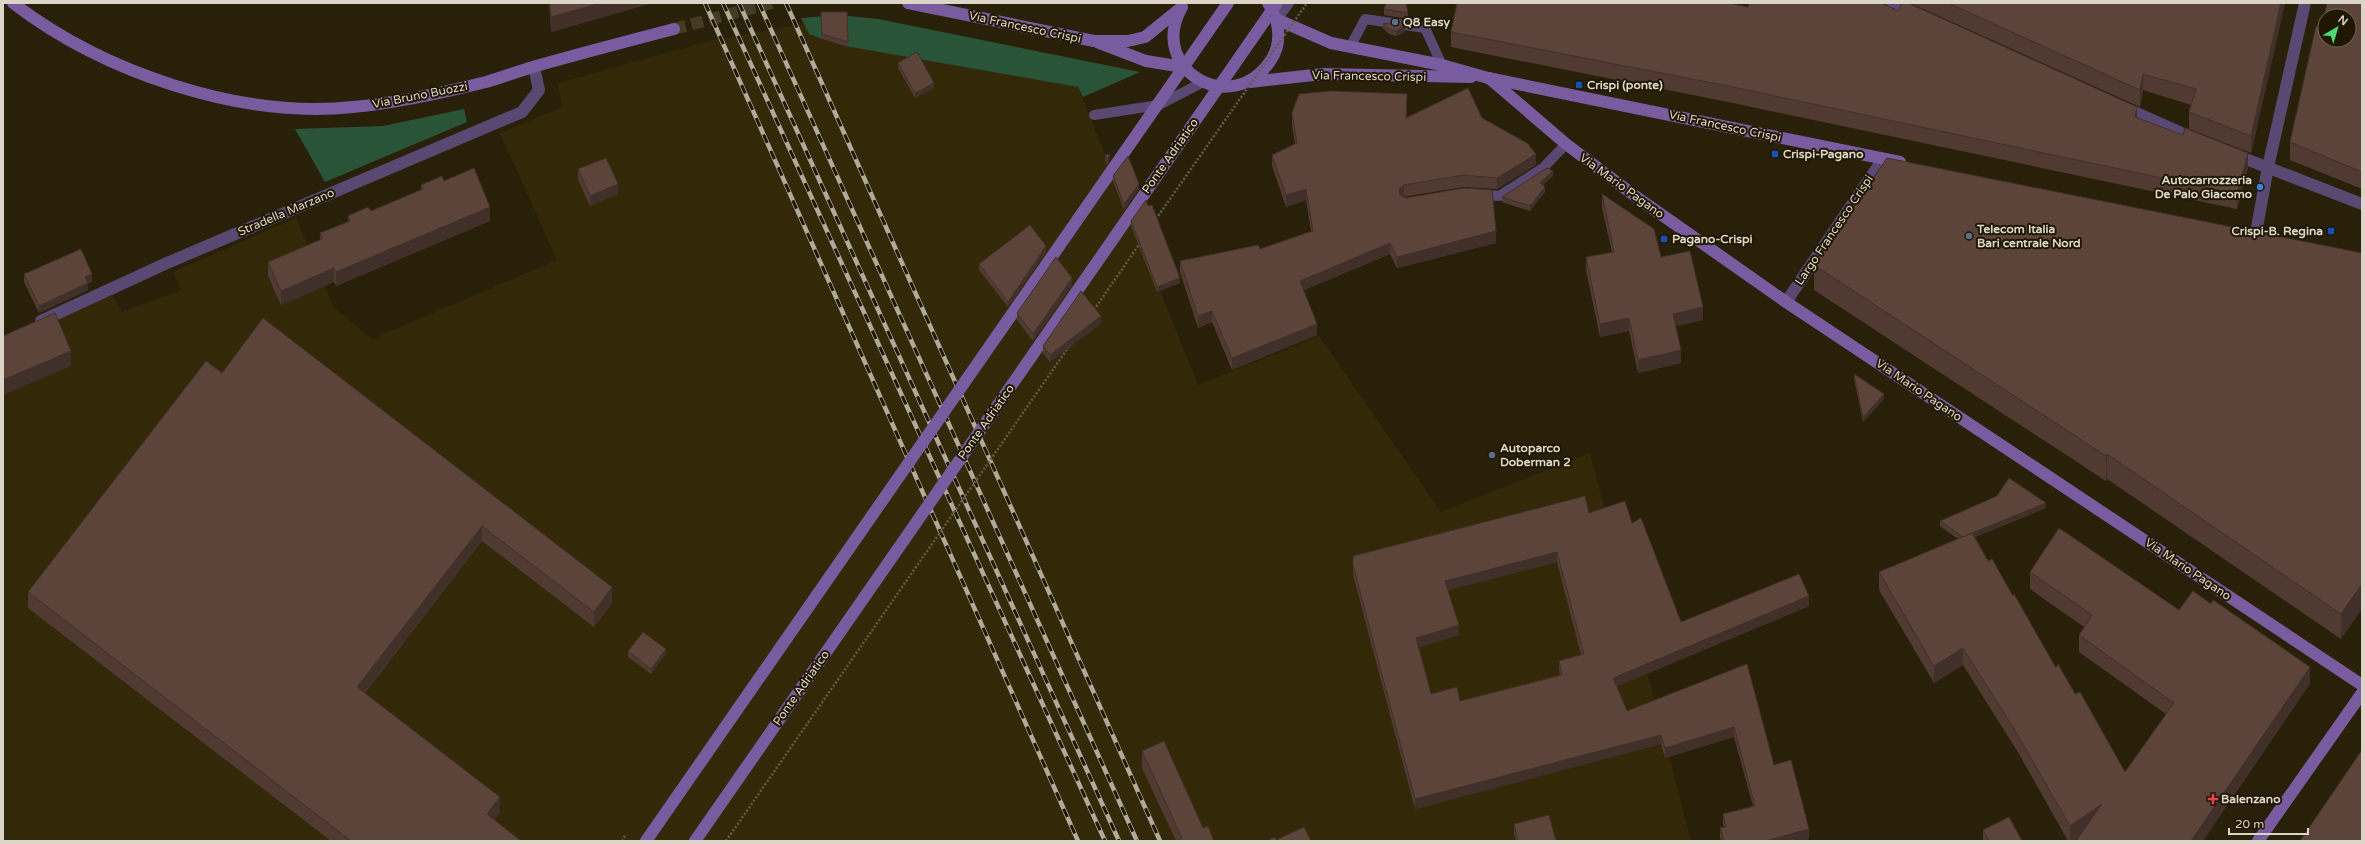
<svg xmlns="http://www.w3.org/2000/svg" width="2365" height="844" viewBox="0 0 2365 844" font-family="'Varela Round',sans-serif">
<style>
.built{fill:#332808}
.green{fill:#2a5438;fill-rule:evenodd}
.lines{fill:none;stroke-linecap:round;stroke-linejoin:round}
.secondary-tunnel{stroke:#443b26;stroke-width:12;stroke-dasharray:12 6;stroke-linecap:butt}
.lane{stroke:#594872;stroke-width:10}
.street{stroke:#594872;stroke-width:12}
.secondary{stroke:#795ca0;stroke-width:12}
.rail-casing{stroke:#b0aa9a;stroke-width:4.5}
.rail{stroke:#1f1702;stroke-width:3;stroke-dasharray:9;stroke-linecap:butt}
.path-bridge{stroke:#635b47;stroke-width:2.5;stroke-dasharray:2 2;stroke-linecap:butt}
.secondary-bridge{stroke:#795ca0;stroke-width:12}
.wall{fill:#503a32;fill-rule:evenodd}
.shaded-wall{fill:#413029}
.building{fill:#5d443a;stroke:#413029;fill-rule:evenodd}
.service-dot{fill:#5c6f8a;stroke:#1f1702;stroke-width:1.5}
.transit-dot{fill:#1a4fb4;stroke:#1f1702;stroke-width:1.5}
.shop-dot{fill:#3f7fe0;stroke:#1f1702;stroke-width:1.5}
.health-dot{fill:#e0444e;stroke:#1f1702;stroke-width:1.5}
.labels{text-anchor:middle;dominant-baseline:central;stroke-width:4;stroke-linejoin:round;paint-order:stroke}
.poi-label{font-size:12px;font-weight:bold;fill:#dbd5c8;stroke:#1f1702;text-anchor:start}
.street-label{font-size:12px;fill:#dbd5c8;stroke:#1f1702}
</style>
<rect width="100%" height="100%" fill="#292009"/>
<!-- built -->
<polygon class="built" points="804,24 809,34 845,46 1078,87 1198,385 1319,336 1441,512 1590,453 1691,841 3,841 3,343 113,295 122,312 182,290 173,272 296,218 334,308 372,339 557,260 500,133 562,107 558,83 713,40"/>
<!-- green -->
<g class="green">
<path d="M839,15L878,19L1140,72L1083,97L1078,87L845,46L822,32V39L809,34L801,18ZM821,17H847L848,29H821Z"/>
<polygon points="464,109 467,122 325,182 295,129 383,126"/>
</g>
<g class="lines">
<!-- secondary-tunnel -->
<polyline class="secondary-tunnel" points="674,29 772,3"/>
<!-- lane -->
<g class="lane">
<polyline points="1350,47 1365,19 1425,28 1442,65"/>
<polyline points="1094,115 1159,105 1203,82"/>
<polyline points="1478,194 1499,196 1543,168 1566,144"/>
</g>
<!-- street -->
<g class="street">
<polyline points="1892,3 1914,13"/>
<polyline points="1276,19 1288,3"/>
<polyline points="2123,107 2197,140"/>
<polyline points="2233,154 2362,204"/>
<polyline points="2256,233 2268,167 2305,3"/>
<polyline points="1786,302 1883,159"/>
<polyline points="41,321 167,263 522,112 539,90 534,67"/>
</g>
<!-- secondary -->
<g class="secondary">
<path d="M13,3C103,72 239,119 353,107C398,103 442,93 486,82C503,77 519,71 536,66C582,53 628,41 674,29"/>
<polyline points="908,3 1094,41 1128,41 1145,37 1182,7"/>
<path d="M1181,9C1148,70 1232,119 1271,60C1283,42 1279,20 1268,3"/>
<polyline points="1276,19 1331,43 1442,65 1488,78 1900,162"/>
<polyline points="1099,43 1146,61 1183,67"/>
<polyline points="1489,78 1566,144 1635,196 1786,302 2362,685"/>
<polyline points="1250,82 1323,74 1471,77"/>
<polyline points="2258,841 2362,693"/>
</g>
<defs>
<g id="rail">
<polyline points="705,3 1078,841"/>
<polyline points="723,3 1105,841"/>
<polyline points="739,3 1119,841"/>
<polyline points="759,3 1137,841"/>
<polyline points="786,3 1160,841"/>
</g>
</defs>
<!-- rail casing -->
<use href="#rail" class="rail-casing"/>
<!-- rail -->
<use href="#rail" class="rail"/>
<!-- path-bridge -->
<g class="path-bridge">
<polyline points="1156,219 1307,3"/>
<polyline points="1094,310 1140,243"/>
<polyline points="622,841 626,834"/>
<polyline points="726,841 1070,345"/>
</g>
<!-- secondary-bridge -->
<g class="secondary-bridge">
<polyline points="646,841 1228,3"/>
<polyline points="695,841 1277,3"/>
</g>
</g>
<!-- wall -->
<g class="wall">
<polygon points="549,3 652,3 551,32"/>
<polygon points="1910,3 2285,3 2251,153 2189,129 2189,112 2191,105 2143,90 2140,107"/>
<polygon points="2362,3 2362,189 2290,160 2290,142 2322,28"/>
<polygon points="1384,9 1408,13 1408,19 1384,15"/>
<polygon points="821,12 847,12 848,47 822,39"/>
<polygon points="1383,23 1405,32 1396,36 1389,34 1383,28"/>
<polygon points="1451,32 2137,118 2248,168 2237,209 1733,103 1451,47"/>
<polygon points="898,63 934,88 915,98 898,68"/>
<polygon points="1407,106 1406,118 1482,118 1536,165 1497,189 1463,187 1403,197 1496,243 1397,268 1390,254 1304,290 1317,335 1232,370 1212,322 1198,328 1180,272 1180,261 1260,249 1311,231 1306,200 1286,207 1272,166 1272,155 1295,144 1292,125 1292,113"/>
<polygon points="1105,155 1110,159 1107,165 1105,160"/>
<polygon points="578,169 618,194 590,206 578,180"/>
<polygon points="1113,176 1139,189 1124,210 1113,181"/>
<polygon points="1553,176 1543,185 1545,192 1530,211 1502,202 1502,197"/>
<polygon points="444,181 490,221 336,286 334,282 281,305 268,276 268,262 320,240 320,233 348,222 348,216 371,211 421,190 421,185"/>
<polygon points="1602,194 1661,257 1703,320 1676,326 1681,363 1638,373 1629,331 1600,337 1586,270 1586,257 1612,252 1602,208"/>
<polygon points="1131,221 1180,283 1157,292 1131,226"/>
<polygon points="1046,252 1008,307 979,270 979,264"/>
<polygon points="2362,253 2341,639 2107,479 2106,481 1814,290 1814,265"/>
<polygon points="24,274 92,282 88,284 88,290 39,313 24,282"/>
<polygon points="1072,285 1033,341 1017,320 1017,313"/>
<polygon points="1101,323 1050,362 1043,353 1043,346"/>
<polygon points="222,373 612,603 594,627 482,541 365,693 500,813 494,820 521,841 331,841 28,608 28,592"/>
<polygon points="1854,374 1884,399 1863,422 1854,379"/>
<polygon points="2046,508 1975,537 1988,561 2013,596 2056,668 2075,694 2125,772 2166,714 2079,652 2079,635 2084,627 2030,589 2030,572 2179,610 2310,684 2073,841 2068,841 2019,754 1963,665 1934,683 1879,590 1879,572 1958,539 1940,526 1940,521"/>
<path d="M1589,513L1632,523L1681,622L1809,606L1617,686L1627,711L1747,664L1774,765L1809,839L1801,841H1721L1720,838V828L1723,827V814L1753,806L1734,737L1665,758L1661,744L1415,809L1353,575V556ZM1557,562L1581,655L1559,661V670L1560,675L1460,701L1431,694L1419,647L1459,635L1448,590Z"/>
<polygon points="628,651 666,654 651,674 628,657"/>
<polygon points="1142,751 1203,828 1214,841 1176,841 1142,768"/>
<polygon points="1514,824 1556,841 1516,841 1514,834"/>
<polygon points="1983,830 2022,841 1983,841"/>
</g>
<!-- shaded-wall -->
<g class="shaded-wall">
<polygon points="600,3 652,3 551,32 551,17"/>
<polygon points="2281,3 2285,3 2251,153 2251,136"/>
<polygon points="1405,26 1405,32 1396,36 1396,31"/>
<polygon points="2143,74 2143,90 2140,107 2140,90"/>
<polygon points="934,83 934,88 915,98 915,93"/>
<polygon points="2137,107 2137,122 2135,117"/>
<polygon points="2248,153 2248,168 2237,209 2237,194"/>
<polygon points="1110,154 1110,159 1107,165 1107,159"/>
<polygon points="1536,154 1536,165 1497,189 1497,178"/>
<polygon points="1553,171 1553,176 1540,188 1540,183"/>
<polygon points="618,184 618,194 590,206 590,196"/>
<polygon points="1139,184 1139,189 1124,210 1124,204"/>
<polygon points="1404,185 1404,197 1399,200 1399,189"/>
<polygon points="1545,187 1545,192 1530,211 1530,206"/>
<polygon points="1306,189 1306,200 1286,207 1286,195"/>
<polygon points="490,207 490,221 336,286 336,272"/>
<polygon points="1496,231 1496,243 1397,268 1397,257"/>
<polygon points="1390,243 1390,254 1300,292 1300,281"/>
<polygon points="1046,246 1046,252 1008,307 1008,302"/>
<polygon points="334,268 334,282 281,305 281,291"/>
<polygon points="92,274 92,282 88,284 88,290 39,313 39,306 85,277"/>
<polygon points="1072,278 1072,285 1033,341 1033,334"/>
<polygon points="1180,278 1180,283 1157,292 1157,287"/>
<polygon points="1703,307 1703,320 1673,327 1673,314"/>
<polygon points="1212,311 1212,322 1198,328 1198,316"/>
<polygon points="1101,316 1101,323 1050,362 1050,355"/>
<polygon points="1629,318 1629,331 1600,337 1600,324"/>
<polygon points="1317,324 1317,335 1232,370 1232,358"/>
<polygon points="1681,350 1681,363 1638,373 1638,360"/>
<polygon points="71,351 71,366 3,395 3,380"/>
<polygon points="1884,394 1884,399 1863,422 1863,417"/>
<polygon points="2107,454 2107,479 2106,481 2106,456"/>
<polygon points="2046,503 2046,508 1963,542 1963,537"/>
<polygon points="482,526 482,541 357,702 357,687"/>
<polygon points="1557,552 1557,562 1445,591 1445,581"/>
<polygon points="2362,584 2362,609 2341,639 2341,614"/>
<polygon points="612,587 612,603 594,627 594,612"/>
<polygon points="1809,596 1809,606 1613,688 1613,678"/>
<polygon points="1459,625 1459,635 1416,648 1416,638"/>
<polygon points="1963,648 1963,665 1934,683 1934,666"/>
<polygon points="666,649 666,654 651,674 651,669"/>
<polygon points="2310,667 2310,684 2203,841 2191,841"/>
<polygon points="1734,727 1734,737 1665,758 1665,748"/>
<polygon points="1661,735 1661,744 1415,809 1415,799"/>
<polygon points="500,797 500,813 487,830 487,814"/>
<polygon points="2102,804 2102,822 2073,841 2070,841 2070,826"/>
<polygon points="1809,829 1809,839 1801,841 1765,841"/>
</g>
<!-- building -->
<g class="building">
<polygon points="550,3 600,3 551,17"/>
<polygon points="1386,3 1406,3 1408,13 1384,9"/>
<polygon points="1457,3 1729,3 1748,7 1749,3 1881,3 1898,11 1902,3 1908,3 2137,107 2135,117 2183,135 2185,128 2248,153 2237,194 1733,87 1451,32"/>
<polygon points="1948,3 2281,3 2251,136 2189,112 2196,89 2143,74 2140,90"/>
<path d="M2327,3H2362V172L2290,142L2316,26L2322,28ZM2325,16H2349V40H2325Z"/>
<polygon points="821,12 847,12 848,42 822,34"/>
<polygon points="1383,23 1405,26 1396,31 1389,29"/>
<polygon points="917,52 934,83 915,93 898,63"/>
<polygon points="1468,88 1482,118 1527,143 1536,154 1497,178 1463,175 1404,185 1399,189 1400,195 1406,198 1464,188 1492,190 1496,231 1397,257 1390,243 1300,281 1317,324 1232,358 1212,311 1198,316 1180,261 1258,245 1260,249 1313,231 1306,189 1286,195 1272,155 1297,143 1292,113 1299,94 1332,91 1407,94 1406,118"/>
<polygon points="1110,154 1107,159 1105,155"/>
<polygon points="1128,156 1139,184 1124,204 1113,176"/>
<polygon points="606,158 618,184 590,196 578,169"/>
<polygon points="1887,158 2362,253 2362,584 2341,614 2107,454 2106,456 1814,265"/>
<polygon points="474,168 490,207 336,272 334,268 281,291 268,262 322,239 320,233 350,221 348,216 368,207 371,211 423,189 421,185 442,176 444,181"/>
<polygon points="1547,168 1553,171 1540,183 1545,187 1530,206 1502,197"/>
<polygon points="1602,194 1654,229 1661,257 1690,251 1703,307 1673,314 1681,350 1638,360 1629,318 1600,324 1586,257 1614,252"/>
<polygon points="1146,200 1148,206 1152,205 1180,278 1157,287 1131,221"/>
<polygon points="1030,225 1046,246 1008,302 979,264"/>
<polygon points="81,249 92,274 85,277 88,283 39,306 24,274"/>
<polygon points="1056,257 1072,278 1033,334 1017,313"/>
<polygon points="1081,291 1101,316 1050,355 1043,346"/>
<polygon points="55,313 71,351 3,380 3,336"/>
<polygon points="263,318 612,587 594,612 482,526 357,687 500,797 487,814 521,841 351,841 28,592 206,361 222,373"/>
<polygon points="1854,374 1884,394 1863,417"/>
<polygon points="2009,478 2046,503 1972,533 1963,537 1940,521 1997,496"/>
<path d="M1585,496L1589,513L1625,501L1632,523L1641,518L1681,622L1799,574L1809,596L1613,678L1627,711L1747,664L1774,765L1791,760L1809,829L1765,841H1724L1720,828L1726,827L1723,814L1755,806L1734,727L1665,748L1661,735L1415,799L1353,565V556ZM1557,552L1584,654L1559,661L1562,675L1460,701L1457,687L1431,694L1416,638L1459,625L1445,581Z"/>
<polygon points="2059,528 2179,610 2193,591 2211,604 2213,600 2310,667 2191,841 2076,841 2102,804 2070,826 2019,737 1963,648 1934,666 1879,572 1972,533 1988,561 1992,559 2013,596 2014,594 2056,668 2058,664 2075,694 2080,692 2125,772 2174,703 2079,635 2092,615 2030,572"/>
<polygon points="643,632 666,649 651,669 628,651"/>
<polygon points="1164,741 1203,828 1208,826 1214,841 1179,841 1178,840 1182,838 1142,751"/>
<polygon points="2362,750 2362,841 2300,841"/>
<polygon points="1549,815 1556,841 1518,841 1514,824"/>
<polygon points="2009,817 2022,841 1989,841 1983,830"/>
<polygon points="1304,827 1311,841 1267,841 1275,837 1276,840"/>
</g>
<!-- markers -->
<g class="service-dot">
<circle cx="1395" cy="22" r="4"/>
<circle cx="1969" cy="236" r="4"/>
<circle cx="1492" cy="455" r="4"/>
</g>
<g class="transit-dot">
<rect x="1575" y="81" width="8" height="8" rx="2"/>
<rect x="1771" y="150" width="8" height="8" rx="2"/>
<rect x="2327" y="227" width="8" height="8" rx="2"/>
<rect x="1660" y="235" width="8" height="8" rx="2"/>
</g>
<circle class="shop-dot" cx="2260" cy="187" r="4"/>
<path class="health-dot" d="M2211 793h4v4h4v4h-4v4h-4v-4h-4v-4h4z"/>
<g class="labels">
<!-- poi labels -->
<g class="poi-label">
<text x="1403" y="22">Q8 Easy</text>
<text x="1587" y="85">Crispi (ponte)</text>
<text x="1783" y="154">Crispi-Pagano</text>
<text x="2252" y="180" text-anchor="end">Autocarrozzeria<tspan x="2252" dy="14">De Palo Giacomo</tspan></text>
<text x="1977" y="229">Telecom Italia<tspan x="1977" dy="14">Bari centrale Nord</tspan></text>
<text x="2323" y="231" text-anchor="end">Crispi-B. Regina</text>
<text x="1672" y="239">Pagano-Crispi</text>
<text x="1500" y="448">Autoparco<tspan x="1500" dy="14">Doberman 2</tspan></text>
<text x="2221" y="799">Balenzano</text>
</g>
<!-- street labels -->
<g class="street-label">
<text transform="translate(1025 27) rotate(12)">Via Francesco Crispi</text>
<text transform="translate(1369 76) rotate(1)">Via Francesco Crispi</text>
<text transform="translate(420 95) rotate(-11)">Via Bruno Buozzi</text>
<text transform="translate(1725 126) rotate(12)">Via Francesco Crispi</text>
<text transform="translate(1170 156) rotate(-55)">Ponte Adriatico</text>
<text transform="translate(1622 186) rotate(36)">Via Mario Pagano</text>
<text transform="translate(286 212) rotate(-23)">Stradella Marzano</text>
<text transform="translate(1834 230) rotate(-56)">Largo Francesco Crispi</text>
<text transform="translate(1919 390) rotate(34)">Via Mario Pagano</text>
<text transform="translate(986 422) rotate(-55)">Ponte Adriatico</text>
<text transform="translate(2188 569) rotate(34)">Via Mario Pagano</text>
<text transform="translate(801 688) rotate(-55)">Ponte Adriatico</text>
</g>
</g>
<!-- border -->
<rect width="2365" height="844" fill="none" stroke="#dbd5c8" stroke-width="8"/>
<!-- north arrow -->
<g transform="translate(2337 28) rotate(38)"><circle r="19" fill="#1f1702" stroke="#6a6351"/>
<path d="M0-3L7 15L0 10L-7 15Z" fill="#4fd675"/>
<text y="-6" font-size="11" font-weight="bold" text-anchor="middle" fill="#dbd5c8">N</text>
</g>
<!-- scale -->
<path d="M2229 828v6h79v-6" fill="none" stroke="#dbd5c8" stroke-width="2"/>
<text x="2235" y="828" font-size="12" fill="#dbd5c8" stroke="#1f1702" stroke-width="3" paint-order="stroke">20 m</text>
</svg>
